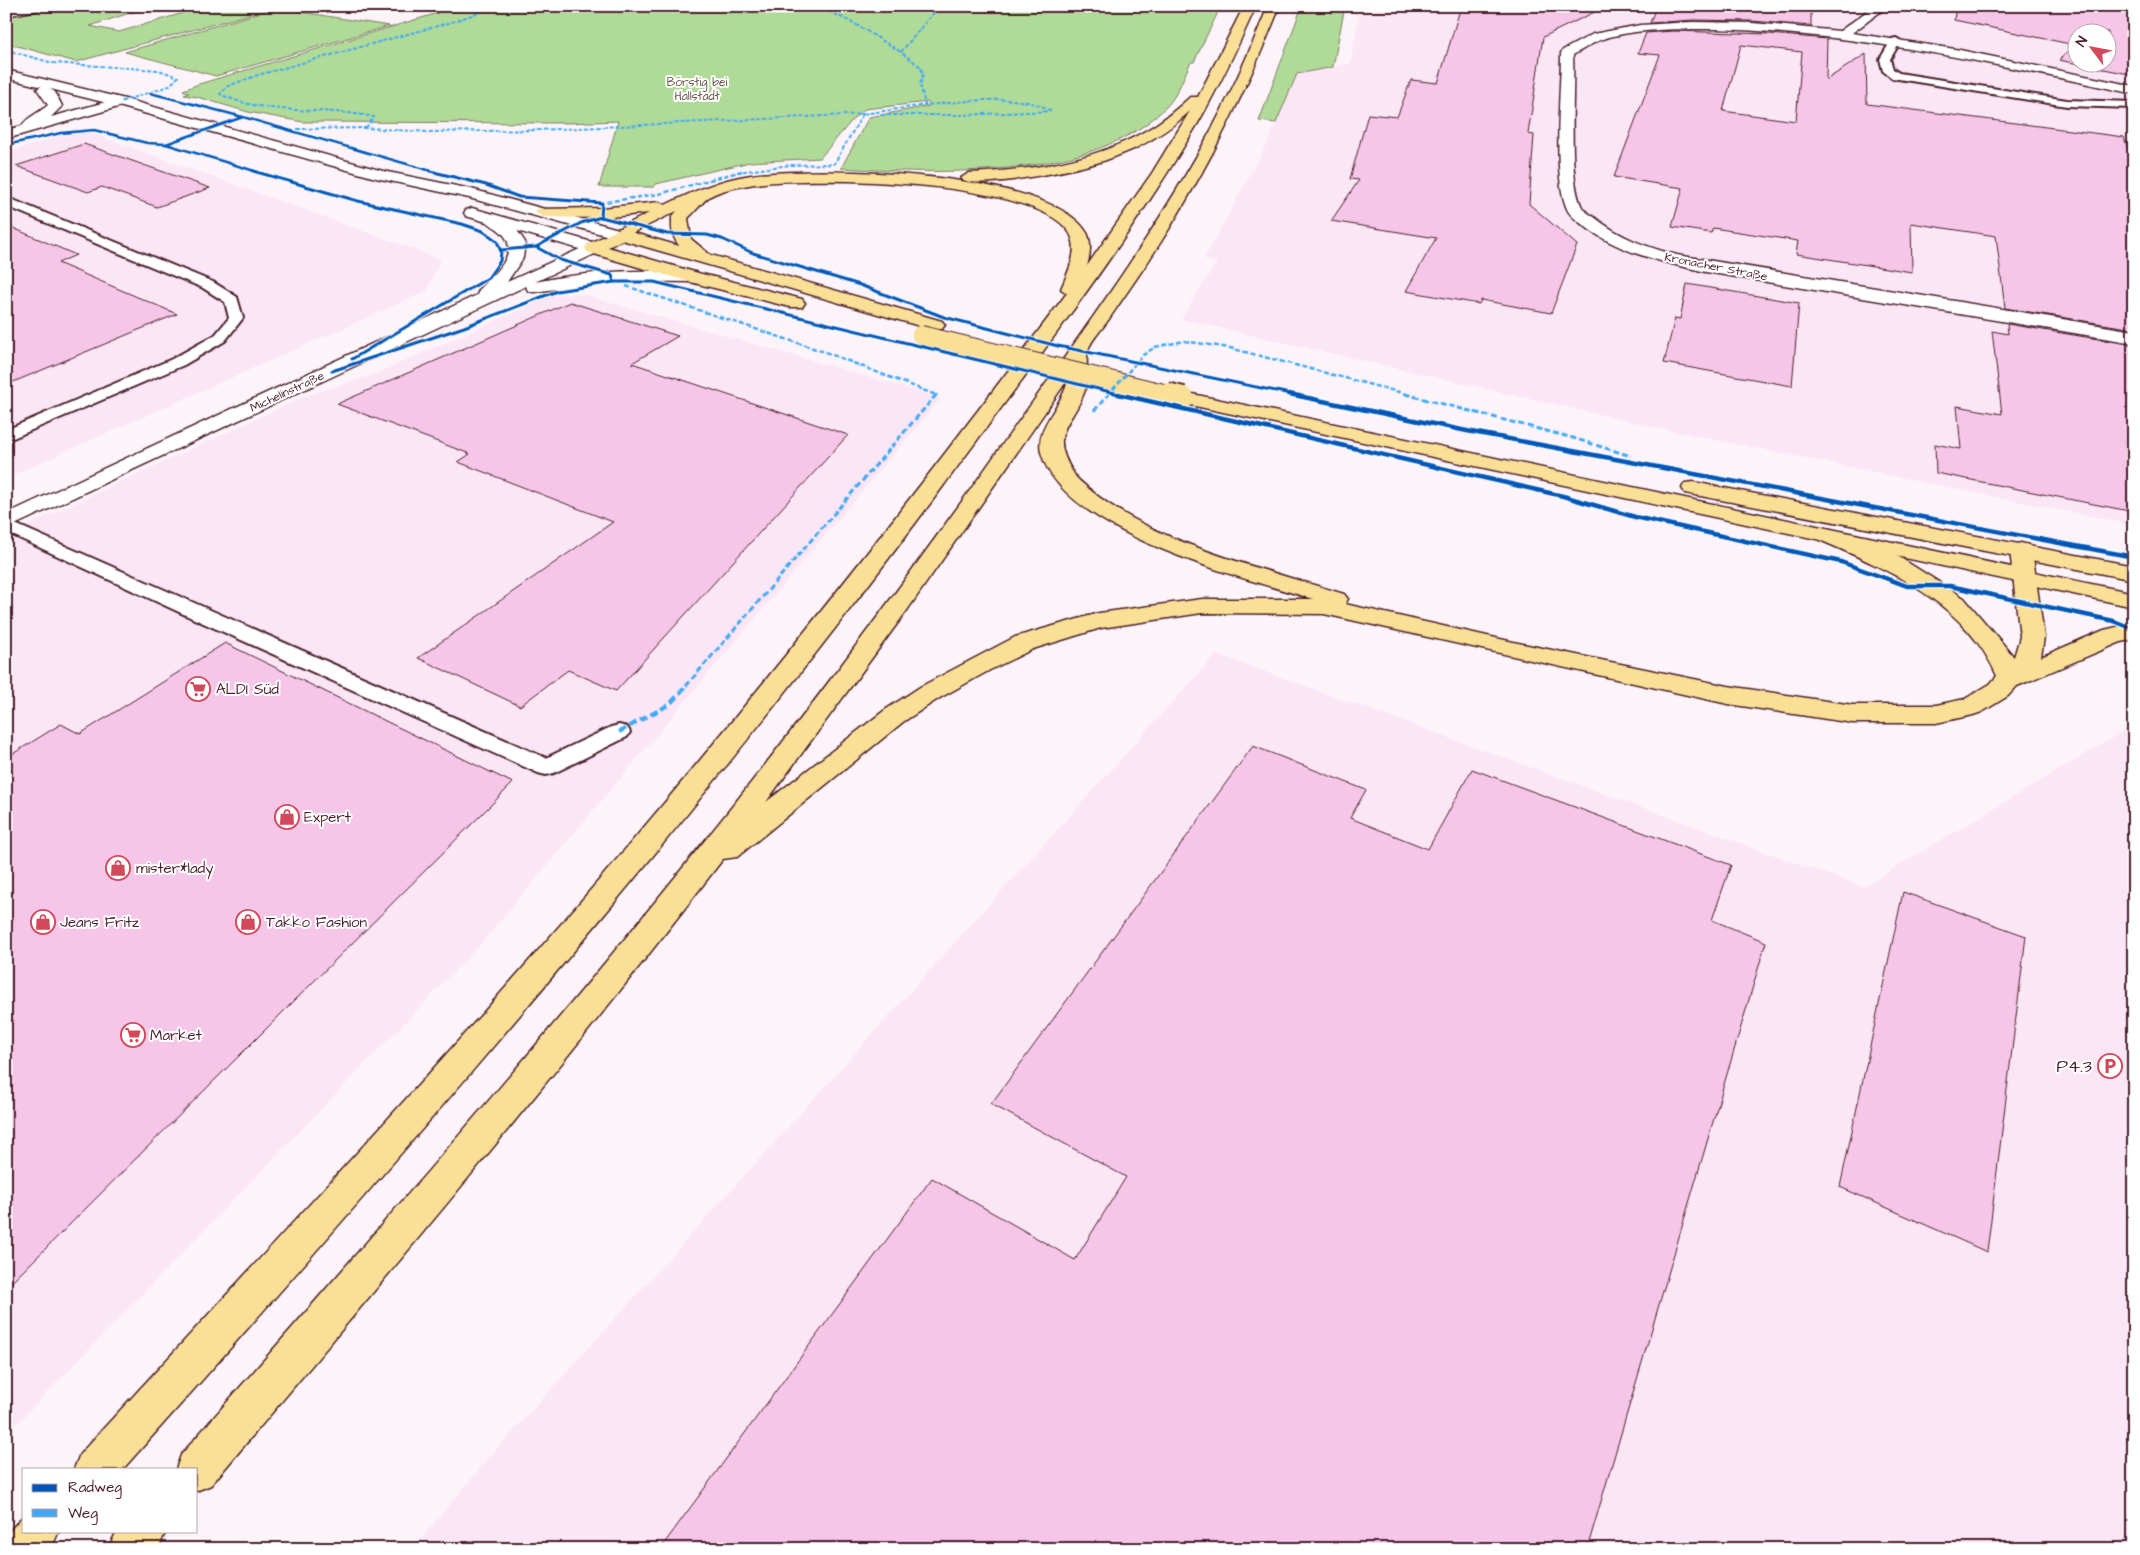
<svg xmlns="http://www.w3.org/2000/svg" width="2140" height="1555" viewBox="0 0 2140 1555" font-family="'Architects Daughter',sans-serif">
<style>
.built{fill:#fbe6f5;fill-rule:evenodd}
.green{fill:#b0da97;stroke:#7d7c61}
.building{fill:#f6c6e8;stroke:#4a1f2b;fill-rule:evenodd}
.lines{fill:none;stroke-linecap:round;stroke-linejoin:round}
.lane-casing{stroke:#4a1f2b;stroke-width:4}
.street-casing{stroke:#4a1f2b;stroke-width:3}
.secondary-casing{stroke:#4a1f2b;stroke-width:3}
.primary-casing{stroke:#4a1f2b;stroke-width:3}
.highway-casing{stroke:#4a1f2b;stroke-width:3}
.lane{fill:#fff;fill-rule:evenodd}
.street{fill:#fff;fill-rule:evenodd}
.secondary{fill:#fff;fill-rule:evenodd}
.primary{fill:#fadf96;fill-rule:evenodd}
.highway{fill:#fadf96;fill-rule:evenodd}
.primary-bridge-far1-casing{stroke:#4a1f2b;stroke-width:20;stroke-linecap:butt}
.primary-bridge-casing{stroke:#4a1f2b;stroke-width:26;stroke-linecap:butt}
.primary-bridge-far1{stroke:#fadf96;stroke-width:18}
.primary-bridge{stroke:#fadf96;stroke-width:22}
.quiet-far3{stroke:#3fa9f5;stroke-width:2;stroke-dasharray:4 2;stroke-linecap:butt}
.quiet-far2{stroke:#3fa9f5;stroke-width:2.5;stroke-dasharray:5 2.5;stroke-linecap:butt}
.quiet-far1{stroke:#3fa9f5;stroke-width:3;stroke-dasharray:6 3;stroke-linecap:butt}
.quiet{stroke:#3fa9f5;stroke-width:4;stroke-dasharray:8 4;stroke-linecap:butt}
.cycleway-far2-casing{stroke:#fff;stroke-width:4}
.cycleway-far1-casing{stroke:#fff;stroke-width:5}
.cycleway-casing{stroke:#fff;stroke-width:7}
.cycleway-far2{stroke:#0057b8;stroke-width:2.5}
.cycleway-far1{stroke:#0057b8;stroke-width:3}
.cycleway{stroke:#0057b8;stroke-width:4.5}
.labels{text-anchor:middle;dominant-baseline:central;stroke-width:4;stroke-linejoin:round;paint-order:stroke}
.far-park-label{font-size:12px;fill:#69574b;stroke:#fff}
.far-street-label{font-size:12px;fill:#4a1f2b;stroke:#fff}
.poi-label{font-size:15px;fill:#4a1f2b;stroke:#fff;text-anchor:start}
.near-poi-label{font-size:18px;fill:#4a1f2b;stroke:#fff;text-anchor:end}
</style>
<rect width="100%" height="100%" fill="#fdf4fa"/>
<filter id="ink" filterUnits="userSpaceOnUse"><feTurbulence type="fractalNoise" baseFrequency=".02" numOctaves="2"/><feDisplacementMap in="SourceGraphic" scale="10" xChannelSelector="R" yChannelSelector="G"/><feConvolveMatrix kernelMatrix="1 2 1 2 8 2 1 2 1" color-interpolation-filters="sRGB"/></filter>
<g filter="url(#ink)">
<!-- built -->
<g class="built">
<path d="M1361,6H2134V525L1667,430L1181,319L1217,262L1204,259L1269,140L1297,74L1350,63ZM2078,32H2108V62H2078Z"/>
<polygon points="88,132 441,259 427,291 6,478 6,153 56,137"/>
<polygon points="581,294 941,398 479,946 6,1435 6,535 303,397 375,374 554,295"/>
<polygon points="1216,654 1863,887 2134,725 2134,1549 412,1549 488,1459"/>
</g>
<!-- green -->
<g class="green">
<polygon points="44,6 151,6 90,26 119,32 207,6 272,8 76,62 6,43 6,13"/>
<path d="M403,6H1221L1194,62H1191C1184,75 1178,95 1167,106C1096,181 937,174 841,168L869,117L929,106L928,102L865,109L854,118L820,158L750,162L656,184L654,187H599L618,121L567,123L303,122L248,112L197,97L184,95L189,93L183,90L199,84L438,13Z"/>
<polygon points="1302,6 1345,6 1333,67 1297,74 1276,123 1259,121"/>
<polygon points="276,8 389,26 216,76 125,52"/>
</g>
<!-- building -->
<g class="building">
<polygon points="1461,6 1607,6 1543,37 1528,134 1534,135 1529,204 1577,245 1551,313 1481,300 1479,304 1406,291 1436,238 1331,221 1359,180 1350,179 1368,114 1397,117 1411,80 1438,83"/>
<polygon points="1656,6 1811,6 1811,26 1752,21 1693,20 1650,23"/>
<path d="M1956,6H2134V75L2059,60L2075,45L1954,20ZM2078,32H2108V62H2078Z"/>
<path d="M1673,31L1769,34L1827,39L1826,80L1866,54L1867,104L2124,137L2134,168V329L2005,308L1996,236L1911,223L1912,272L1796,254L1798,241L1713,228L1711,233L1672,227L1683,188L1614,177L1660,55L1638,53L1646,33ZM1741,45L1802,52L1796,121L1723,111Z"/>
<polygon points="84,144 138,163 210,188 157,207 102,187 88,192 16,166"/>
<polygon points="6,225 76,255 58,263 177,314 6,385"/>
<polygon points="1687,284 1799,303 1792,386 1664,363 1675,318 1680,319"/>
<polygon points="570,302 678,336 632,363 848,435 616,691 568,670 520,706 418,658 613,522 458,462 470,454 337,404"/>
<polygon points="2007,324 2134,345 2134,512 1936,473 1935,444 1961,449 1957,406 2002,414 1992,331 2008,334"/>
<polygon points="225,643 513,783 6,1288 6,758 61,724 80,734"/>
<polygon points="1253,746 1366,790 1350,818 1428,849 1472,769 1731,865 1712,920 1766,942 1587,1549 660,1549 932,1178 1075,1260 1126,1177 991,1104"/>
<polygon points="1903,892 2026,936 1987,1252 1840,1187"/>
</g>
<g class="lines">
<defs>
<g id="lane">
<polygon points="1896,38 1901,41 1890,59 1893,69 1899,73 2067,100 2134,102 2134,108 2067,106 1892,78 1883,71 1880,59 1892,39"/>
<polygon points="6,197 213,282 237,297 243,318 225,341 184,365 6,441 6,430 172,359 215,335 229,318 225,302 203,288 6,206"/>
<polygon points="6,520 546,758 611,727 619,725 627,727 630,732 627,737 554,773 546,775 538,773 192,618 6,532"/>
</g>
<g id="street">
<polygon points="18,6 44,6 38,10 6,16 6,8"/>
<path d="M1874,6H1888L1852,33L1955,49L2134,86V94C1996,64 1858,33 1716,29C1681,29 1633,28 1600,40C1591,44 1582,50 1573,55C1575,90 1567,179 1582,207C1585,212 1590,214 1594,217C1619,237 1646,247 1677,255L2134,331V343L1706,272C1662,262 1619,253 1583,225C1577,220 1570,216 1567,209C1552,175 1561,92 1561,53L1563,50L1593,34L1640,25L1693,22L1752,23L1840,31Z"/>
<path d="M44,85L55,92L62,106L51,117L120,98L127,102L125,105L6,139V130L22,126C25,118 41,112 48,105L37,89Z"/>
<path d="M493,214L514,226L525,242L523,258L507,282L593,243L599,244L601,248L599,252L535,282C588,271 639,269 692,272L698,273L701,277L698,281L692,282L613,281L534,292L528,291L526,286L6,529V514L477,295L479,290C491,278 521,253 503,234C498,228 490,226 485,219Z"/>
</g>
<g id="secondary">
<polygon points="6,70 125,99 383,171 471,189 626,231 628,234 620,239 469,198 376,178 115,105 6,78"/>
<polygon points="472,208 599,244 601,248 599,252 593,253 466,216 464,213 466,210"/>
</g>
<g id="primary">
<polygon points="620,229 942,321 945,325 942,329 930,329 622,240 608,247 698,273 802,299 805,303 802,307 790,307 686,281 587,252 585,248 587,244"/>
<polygon points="1183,392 2134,593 2134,607 1176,402 1173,398 1176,394"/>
<polygon points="1693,482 2134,566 2134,580 1685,493 1682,488 1685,483"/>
</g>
<g id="highway">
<path d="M1244,6H1256C1238,46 1220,85 1198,123C1122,251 1029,369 941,489C686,832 407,1150 123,1469H74L80,1454C244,1275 410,1099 569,915C743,714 907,506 1067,293L1061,289C1067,274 1078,254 1072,238C1051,179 803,175 749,185C738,187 719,190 709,197C702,202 695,212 688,218L691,239L714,258L712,262C698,265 679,250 674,237C671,231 672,224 672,217L677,211L620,239L614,237L612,234L614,231L649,213L601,218L543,217L535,212L537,209L601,208L659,202L665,205C692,192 721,179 751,175C818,166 1050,170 1087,233C1092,243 1090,256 1087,266L1152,173L1190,111C1174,126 1156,138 1136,148C1122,154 1108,160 1093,164C1075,169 971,192 961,178L969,173C1031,170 1093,162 1147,130C1163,121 1177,109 1190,97H1198Z"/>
<path d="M1268,6H1280C1249,84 1213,158 1169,229C1150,260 1129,289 1109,319C1103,328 1091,340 1088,350C1085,362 1089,375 1086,387C1074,426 1046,430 1074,474C1077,480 1084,484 1089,489C1150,542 1267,570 1344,594L1348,599L1345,604L1518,643L1728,686L1853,705H1936L1965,699L1990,684L1997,676C1966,604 1890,570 1822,541L1819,536L1822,531L1830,529L1899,557L1964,598L2014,657L2020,637L2010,550L2013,545L2021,543L2029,545L2032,550L2044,637L2041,657L2104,630L2134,623V639L2121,642L2017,686L2008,696L1982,712L1973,715L1936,723H1853L1728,704L1324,614L1202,613L1101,628L1033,649L990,670L938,699L903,722L737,857L723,859C559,1072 385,1279 211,1485L196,1491V1469H176L181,1455C351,1260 523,1066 685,865C789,738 887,606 983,472C1063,358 1149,246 1215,123C1235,85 1252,46 1268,6ZM1068,379C1064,405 1035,425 1041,452C1061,532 1243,578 1313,599H1202L1099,613L1015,637L920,687L885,710L766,802L908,609Z"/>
<polygon points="24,1515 24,1531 59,1531 51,1549 6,1549 7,1534"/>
<polygon points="117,1531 166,1531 158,1549 108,1549"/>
</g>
</defs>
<!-- lane casing -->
<use href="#lane" class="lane-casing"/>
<!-- street casing -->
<use href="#street" class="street-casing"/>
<!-- secondary casing -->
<use href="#secondary" class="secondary-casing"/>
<!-- primary casing -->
<use href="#primary" class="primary-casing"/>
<!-- highway casing -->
<use href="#highway" class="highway-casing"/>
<!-- lane -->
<use href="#lane" class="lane"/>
<!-- street -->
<use href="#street" class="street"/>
<!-- secondary -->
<use href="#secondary" class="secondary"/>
<!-- primary -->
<use href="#primary" class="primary"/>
<!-- highway -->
<use href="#highway" class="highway"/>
<defs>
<polyline id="primary-bridge-far1" points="921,335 1172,395"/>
<polyline id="primary-bridge" points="1167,394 1183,398"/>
</defs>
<!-- primary-bridge-far1 casing -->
<use href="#primary-bridge-far1" class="primary-bridge-far1-casing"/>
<!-- primary-bridge casing -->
<use href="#primary-bridge" class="primary-bridge-casing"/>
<!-- primary-bridge-far1 -->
<use href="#primary-bridge-far1" class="primary-bridge-far1"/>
<!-- primary-bridge -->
<use href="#primary-bridge" class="primary-bridge"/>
<!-- quiet-far3 -->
<g class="quiet-far3">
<polyline points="411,6 434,10 480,8"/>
<polyline points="818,6 855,24 901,52"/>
<path d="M935,6L934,12L901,52L921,67L923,75L920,84L925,105C960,103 1021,91 1051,111"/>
<polyline points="6,8 12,6"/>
<polyline points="6,50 53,63 159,70 178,77 169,86 120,102"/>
<polyline points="6,109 13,115 6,120"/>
<polyline points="881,115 961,115 1051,111"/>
<path d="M366,128L374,117C323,106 268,117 220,94L228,86L258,75L452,22L495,7"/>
<polyline points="297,129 366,128 428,132 539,130 866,114"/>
<polyline points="737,172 791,165 834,164 863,114 925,105"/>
</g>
<!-- quiet-far2 -->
<g class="quiet-far2">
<polyline points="599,203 659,194 742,171"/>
<polyline points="626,286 825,352 936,395"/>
<polyline points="1108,395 1143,355 1155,347 1184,341 1230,348 1410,395"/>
</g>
<!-- quiet-far1 -->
<g class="quiet-far1">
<polyline points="1405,394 1573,438 1631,456"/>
<polyline points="1094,411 1109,394"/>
<polyline points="686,686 936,395 934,394"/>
</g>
<!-- quiet -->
<polyline class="quiet" points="619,732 670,704 687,685"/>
<defs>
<g id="cycleway-far2">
<polyline points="150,93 243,117 435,172"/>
<polyline points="166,144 243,117"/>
<polyline points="6,145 61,133 94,130 147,143 166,144 258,172"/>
</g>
<g id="cycleway-far1">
<polyline points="253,171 358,201 462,224 483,231 497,241 501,252 500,261 488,278 352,359"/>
<polyline points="430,171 486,185 519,197 602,203 601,217 581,223 536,247 501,250"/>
<polyline points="601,217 667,234 707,235 722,239 753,253 860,285 944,317 1058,346 1295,395"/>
<polyline points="536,247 560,260 612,275 614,282"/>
<polyline points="332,371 464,327 557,291 614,282 654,282 1123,395"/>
</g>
<g id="cycleway">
<polyline points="1118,394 1563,496 1635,517 1841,562 1907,586 1950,586 2114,621 2134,629"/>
<polyline points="1289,394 1467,431 2134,557"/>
</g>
</defs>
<!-- cycleway-far2 casing -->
<use href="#cycleway-far2" class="cycleway-far2-casing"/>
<!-- cycleway-far1 casing -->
<use href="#cycleway-far1" class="cycleway-far1-casing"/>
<!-- cycleway casing -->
<use href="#cycleway" class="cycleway-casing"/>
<!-- cycleway-far2 -->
<use href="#cycleway-far2" class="cycleway-far2"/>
<!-- cycleway-far1 -->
<use href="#cycleway-far1" class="cycleway-far1"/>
<!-- cycleway -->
<use href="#cycleway" class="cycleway"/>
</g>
</g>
<!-- icons -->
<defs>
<symbol id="supermarket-ring" viewBox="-11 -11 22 22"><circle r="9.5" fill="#fff" stroke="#d1495b" stroke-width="1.5"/><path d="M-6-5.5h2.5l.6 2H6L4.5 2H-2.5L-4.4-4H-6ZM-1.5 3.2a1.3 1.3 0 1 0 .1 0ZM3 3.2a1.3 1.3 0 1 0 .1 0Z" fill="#d1495b"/></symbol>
<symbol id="shop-ring" viewBox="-11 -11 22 22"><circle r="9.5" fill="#fff" stroke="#d1495b" stroke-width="1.5"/><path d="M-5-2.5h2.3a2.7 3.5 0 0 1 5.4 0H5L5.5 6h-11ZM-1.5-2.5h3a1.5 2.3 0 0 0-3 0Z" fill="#d1495b"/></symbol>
<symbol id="parking-ring" viewBox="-11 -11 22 22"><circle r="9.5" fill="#fff" stroke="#d1495b" stroke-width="1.5"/><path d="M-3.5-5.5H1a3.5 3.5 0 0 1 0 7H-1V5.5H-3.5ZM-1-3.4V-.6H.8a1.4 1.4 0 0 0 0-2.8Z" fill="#d1495b"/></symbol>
</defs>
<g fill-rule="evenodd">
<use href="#supermarket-ring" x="184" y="675" width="28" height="28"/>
<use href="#shop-ring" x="273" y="803" width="28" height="28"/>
<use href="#shop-ring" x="104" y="854" width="28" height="28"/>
<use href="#shop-ring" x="29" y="908" width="28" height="28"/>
<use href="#shop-ring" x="234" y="908" width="28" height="28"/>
<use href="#supermarket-ring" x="119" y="1021" width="28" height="28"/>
<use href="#parking-ring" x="2096" y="1052" width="28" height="28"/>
</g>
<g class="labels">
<!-- far-park labels -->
<g class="far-park-label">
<text x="697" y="82">Börstig bei<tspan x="697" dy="14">Hallstadt</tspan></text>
</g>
<!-- far-street labels -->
<g class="far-street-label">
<text transform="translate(1716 267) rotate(11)">Kronacher Straße</text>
<text transform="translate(287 392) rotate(-25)">Michelinstraße</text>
</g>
<!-- poi labels -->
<g class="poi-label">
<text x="216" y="689">ALDI Süd</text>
<text x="304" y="817">Expert</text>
<text x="136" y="868">mister*lady</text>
<text x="60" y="922">Jeans Fritz</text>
<text x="266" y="922">Takko Fashion</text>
<text x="150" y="1035">Market</text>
</g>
<!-- near-poi labels -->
<g class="near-poi-label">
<text x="2092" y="1066">P4.3</text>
</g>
</g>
<!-- margin -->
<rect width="2140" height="1555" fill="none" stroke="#fff" stroke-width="25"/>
<rect x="12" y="12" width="2115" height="1530" fill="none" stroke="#4a1f2b" stroke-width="2" filter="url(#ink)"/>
<!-- legend -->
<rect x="22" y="1468" width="175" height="65" fill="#ffffff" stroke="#b7a5aa"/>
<rect x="32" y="1484" width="25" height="8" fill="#0057b8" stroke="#b7a5aa"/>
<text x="68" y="1492" font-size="15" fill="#4a1f2b">Radweg</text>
<rect x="32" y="1509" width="25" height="8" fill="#3fa9f5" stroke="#b7a5aa"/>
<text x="68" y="1518" font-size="15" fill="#4a1f2b">Weg</text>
<!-- north arrow -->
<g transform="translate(2092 48) rotate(302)"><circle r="24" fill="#ffffff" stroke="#b7a5aa"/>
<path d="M0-4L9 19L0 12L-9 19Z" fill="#d1495b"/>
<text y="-8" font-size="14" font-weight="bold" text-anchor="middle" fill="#4a1f2b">N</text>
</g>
</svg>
